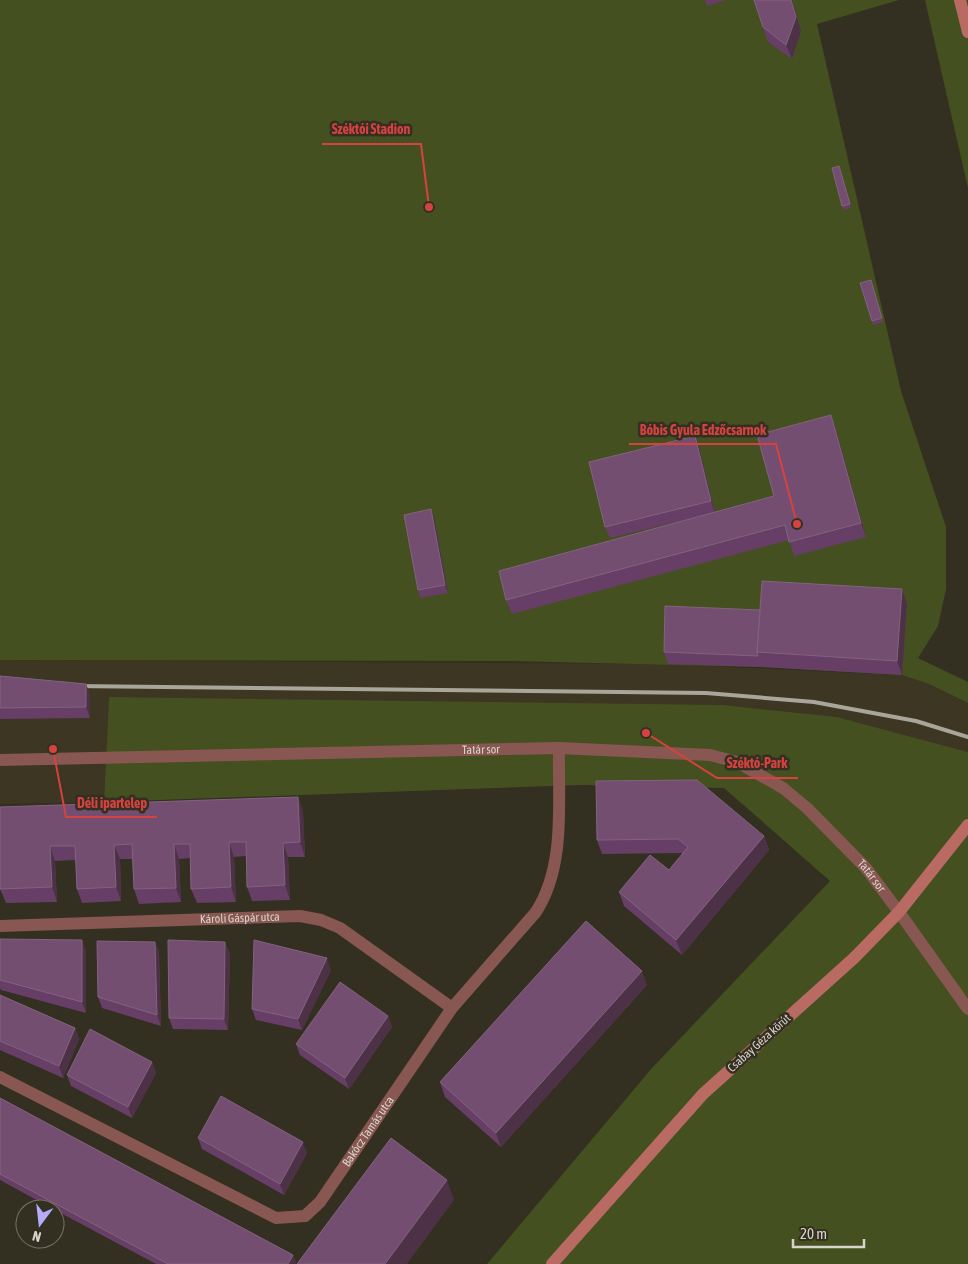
<svg xmlns="http://www.w3.org/2000/svg" width="968" height="1264" viewBox="0 0 968 1264" font-family="'Asap Condensed',sans-serif">
<style>
.built{fill:#3c3622}
.green{fill:#455020}
.lines{fill:none;stroke-linecap:round;stroke-linejoin:round}
.lane{stroke:#885751;stroke-width:12}
.street{stroke:#885751;stroke-width:12}
.secondary{stroke:#b96b63;stroke-width:12}
.rail{stroke:#a8a59a;stroke-width:4}
.wall{fill:#663e66}
.shaded-wall{fill:#4d3146}
.building{fill:#734e71;stroke:#82637f}
.labels{text-anchor:middle;dominant-baseline:central;stroke-width:5;stroke-linejoin:round;paint-order:stroke}
.street-label{font-size:12px;fill:#d7d4cb;stroke:#332f21}
.leader{fill:none;stroke:#d64240;stroke-width:2}
.callout-dot{fill:#d64240;stroke:#332f21;stroke-width:2}
.callout-label{font-size:14px;text-anchor:middle;font-weight:bold;fill:#d64240;stroke:#332f21;stroke-width:5;stroke-linejoin:round;paint-order:stroke}
</style>
<rect width="100%" height="100%" fill="#332f21"/>
<!-- built -->
<polygon class="built" points="0,660 668,664 902,675 929,684 968,703 968,752 837,717 109,698 104,802 0,804"/>
<!-- green -->
<g class="green">
<polygon points="0,0 899,0 817,24 901,391 946,527 946,589 938,626 918,658 968,682 968,703 929,684 902,675 762,667 511,661 0,660"/>
<polygon points="925,0 968,0 968,188"/>
<polygon points="109,697 722,705 837,717 968,752 968,1264 487,1264 652,1068 830,881 724,788 580,785 104,802"/>
</g>
<g class="lines">
<!-- lane -->
<polyline class="lane" points="899,912 968,1009"/>
<!-- street -->
<g class="street">
<path id="s1" d="M0,760L559,748L710,755L737,762L783,788L807,808L866,868L899,912"/>
<path id="s2" d="M0,926L300,916L321,920L340,928L452,1008"/>
<path id="s3" d="M0,1077L276,1218L305,1216L320,1202L452,1008L536,912C566,865 558,803 559,748"/>
</g>
<!-- secondary -->
<g class="secondary">
<polyline points="960,0 968,32"/>
<polyline points="552,1264 703,1094 854,958 899,912 968,825"/>
</g>
<!-- rail -->
<polyline class="rail" points="73,686 706,693 814,702 916,721 968,737"/>
</g>
<!-- wall -->
<g class="wall">
<polygon points="705,0 726,0 707,6"/>
<polygon points="754,0 792,0 801,31 792,59 768,42"/>
<polygon points="840,169 851,208 844,210 842,206"/>
<polygon points="871,280 883,322 873,325 860,283"/>
<polygon points="836,430 866,537 794,556 789,540 512,614 506,600 709,514 610,538 605,527 699,447 715,512 774,496"/>
<polygon points="434,517 448,593 420,598 418,590"/>
<polygon points="907,604 902,675 762,667 668,664 664,652 760,610"/>
<polygon points="0,676 86,684 90,695 90,718 0,719"/>
<polygon points="298,797 303,812 305,857 288,857 290,900 252,901 247,887 246,856 234,857 236,902 197,903 191,889 190,858 179,859 181,902 139,904 134,889 132,859 120,859 121,901 82,903 77,889 76,860 55,861 57,902 6,903 0,889 0,807"/>
<polygon points="764,836 769,850 682,955 624,906 619,892 669,870 683,853 602,854 597,840"/>
<polygon points="0,939 86,951 86,1013 1,990 0,988"/>
<polygon points="155,942 159,953 161,1026 102,1008 98,997"/>
<polygon points="230,953 228,1030 173,1029 169,1018"/>
<polygon points="331,970 302,1030 256,1020 252,1009"/>
<polygon points="647,985 501,1147 445,1097 440,1082"/>
<polygon points="0,995 75,1028 79,1039 63,1078 0,1050"/>
<polygon points="388,1016 392,1027 349,1089 300,1055 296,1044"/>
<polygon points="152,1062 156,1073 132,1118 71,1086 67,1075"/>
<polygon points="0,1098 293,1255 296,1262 295,1264 156,1264 55,1210 55,1209 53,1209 0,1180"/>
<polygon points="198,1138 307,1153 284,1195 202,1149"/>
</g>
<!-- shaded-wall -->
<g class="shaded-wall">
<polygon points="791,0 792,0 801,31 792,59 786,45"/>
<polygon points="831,415 836,430 866,537 861,523"/>
<polygon points="695,436 699,447 715,513 711,501"/>
<polygon points="431,509 434,517 448,593 445,585"/>
<polygon points="902,589 907,604 902,675 897,661"/>
<polygon points="86,684 90,695 90,718 86,707"/>
<polygon points="298,797 303,812 305,857 300,842"/>
<polygon points="764,836 769,850 682,955 676,940"/>
<polygon points="229,842 234,857 236,902 231,887"/>
<polygon points="283,843 288,857 290,900 285,885"/>
<polygon points="174,844 179,859 181,902 176,888"/>
<polygon points="114,845 120,859 121,901 116,887"/>
<polygon points="50,846 55,861 57,902 52,887"/>
<polygon points="82,940 86,951 86,1013 82,1002"/>
<polygon points="155,942 159,953 161,1026 157,1015"/>
<polygon points="225,942 230,953 228,1030 224,1019"/>
<polygon points="327,958 331,970 302,1030 298,1019"/>
<polygon points="642,971 647,985 501,1147 496,1133"/>
<polygon points="388,1016 392,1027 349,1089 345,1078"/>
<polygon points="75,1028 79,1039 63,1078 59,1066"/>
<polygon points="152,1062 156,1073 132,1118 128,1107"/>
<polygon points="303,1142 307,1153 284,1195 280,1184"/>
<polygon points="447,1180 454,1200 407,1264 385,1264"/>
<polygon points="293,1255 296,1262 295,1264 288,1264"/>
</g>
<!-- building -->
<g class="building">
<polygon points="754,0 791,0 796,17 786,45 763,27"/>
<polygon points="839,166 850,204 842,206 832,168"/>
<polygon points="871,280 882,318 872,321 860,283"/>
<polygon points="831,415 861,523 789,542 785,525 506,600 499,571 774,496 757,435"/>
<polygon points="695,436 711,501 605,527 589,462"/>
<polygon points="431,509 445,585 418,590 404,515"/>
<polygon points="762,581 902,589 897,661 757,652"/>
<polygon points="665,606 760,610 757,652 758,656 664,652"/>
<polygon points="0,676 86,684 86,707 0,708"/>
<polygon points="697,780 764,836 676,940 619,892 650,855 669,870 688,847 678,839 597,840 596,781"/>
<polygon points="298,797 300,842 283,843 285,885 247,887 246,842 229,842 231,887 191,889 190,844 174,844 176,888 134,889 132,844 114,845 116,887 77,889 75,846 50,846 52,887 0,889 0,807"/>
<polygon points="586,921 642,971 496,1133 440,1082"/>
<polygon points="0,939 82,940 82,1002 0,980"/>
<polygon points="168,940 225,942 224,1019 169,1018"/>
<polygon points="254,940 327,958 298,1019 252,1009"/>
<polygon points="97,941 155,942 157,1015 98,997"/>
<polygon points="340,982 388,1016 345,1078 296,1044"/>
<polygon points="0,995 75,1028 59,1066 0,1041"/>
<polygon points="90,1029 152,1062 128,1107 67,1075"/>
<polygon points="221,1096 303,1142 280,1184 198,1138"/>
<polygon points="0,1098 293,1255 288,1264 168,1264 0,1174"/>
<polygon points="391,1138 447,1180 385,1264 297,1264"/>
</g>
<g class="labels">
<!-- street labels -->
<g class="street-label">
<text stroke="none"><textPath href="#s1" startOffset="481">Tatár sor</textPath></text>
<text stroke="none"><textPath href="#s1" startOffset="916">Tatár sor</textPath></text>
<text stroke="none"><textPath href="#s2" startOffset="240">Károli Gáspár utca</textPath></text>
<text transform="translate(759 1043) rotate(-42)">Csabay Géza körút</text>
<text stroke="none"><textPath href="#s3" startOffset="445">Bakócz Tamás utca</textPath></text>
</g>
</g>
<!-- callouts -->
<path class="leader" d="M429 207L421 144H322M797 524L776 444H629M646 733L717 778H798M53 749L66 817H157"/>
<g class="callout-dot">
<circle cx="429" cy="207" r="5"/>
<circle cx="797" cy="524" r="5"/>
<circle cx="646" cy="733" r="5"/>
<circle cx="53" cy="749" r="5"/>
</g>
<g class="callout-label">
<text x="371" y="134">Széktói Stadion</text>
<text x="703" y="435">Bóbis Gyula Edzőcsarnok</text>
<text x="757" y="768">Széktó-Park</text>
<text x="112" y="808">Déli ipartelep</text>
</g>
<!-- north arrow -->
<g transform="translate(40 1224) rotate(195)"><circle r="24" fill="#332f21" stroke="#757165"/>
<path d="M0-4L9 19L0 12L-9 19Z" fill="#b4acf9"/>
<text y="-8" font-size="14" font-weight="bold" text-anchor="middle" fill="#d7d4cb">N</text>
</g>
<!-- scale -->
<path d="M793 1239v8h71v-8" fill="none" stroke="#d7d4cb" stroke-width="2.5"/>
<text x="800" y="1239" font-size="15" fill="#d7d4cb" stroke="#332f21" stroke-width="4" paint-order="stroke">20 m</text>
</svg>
